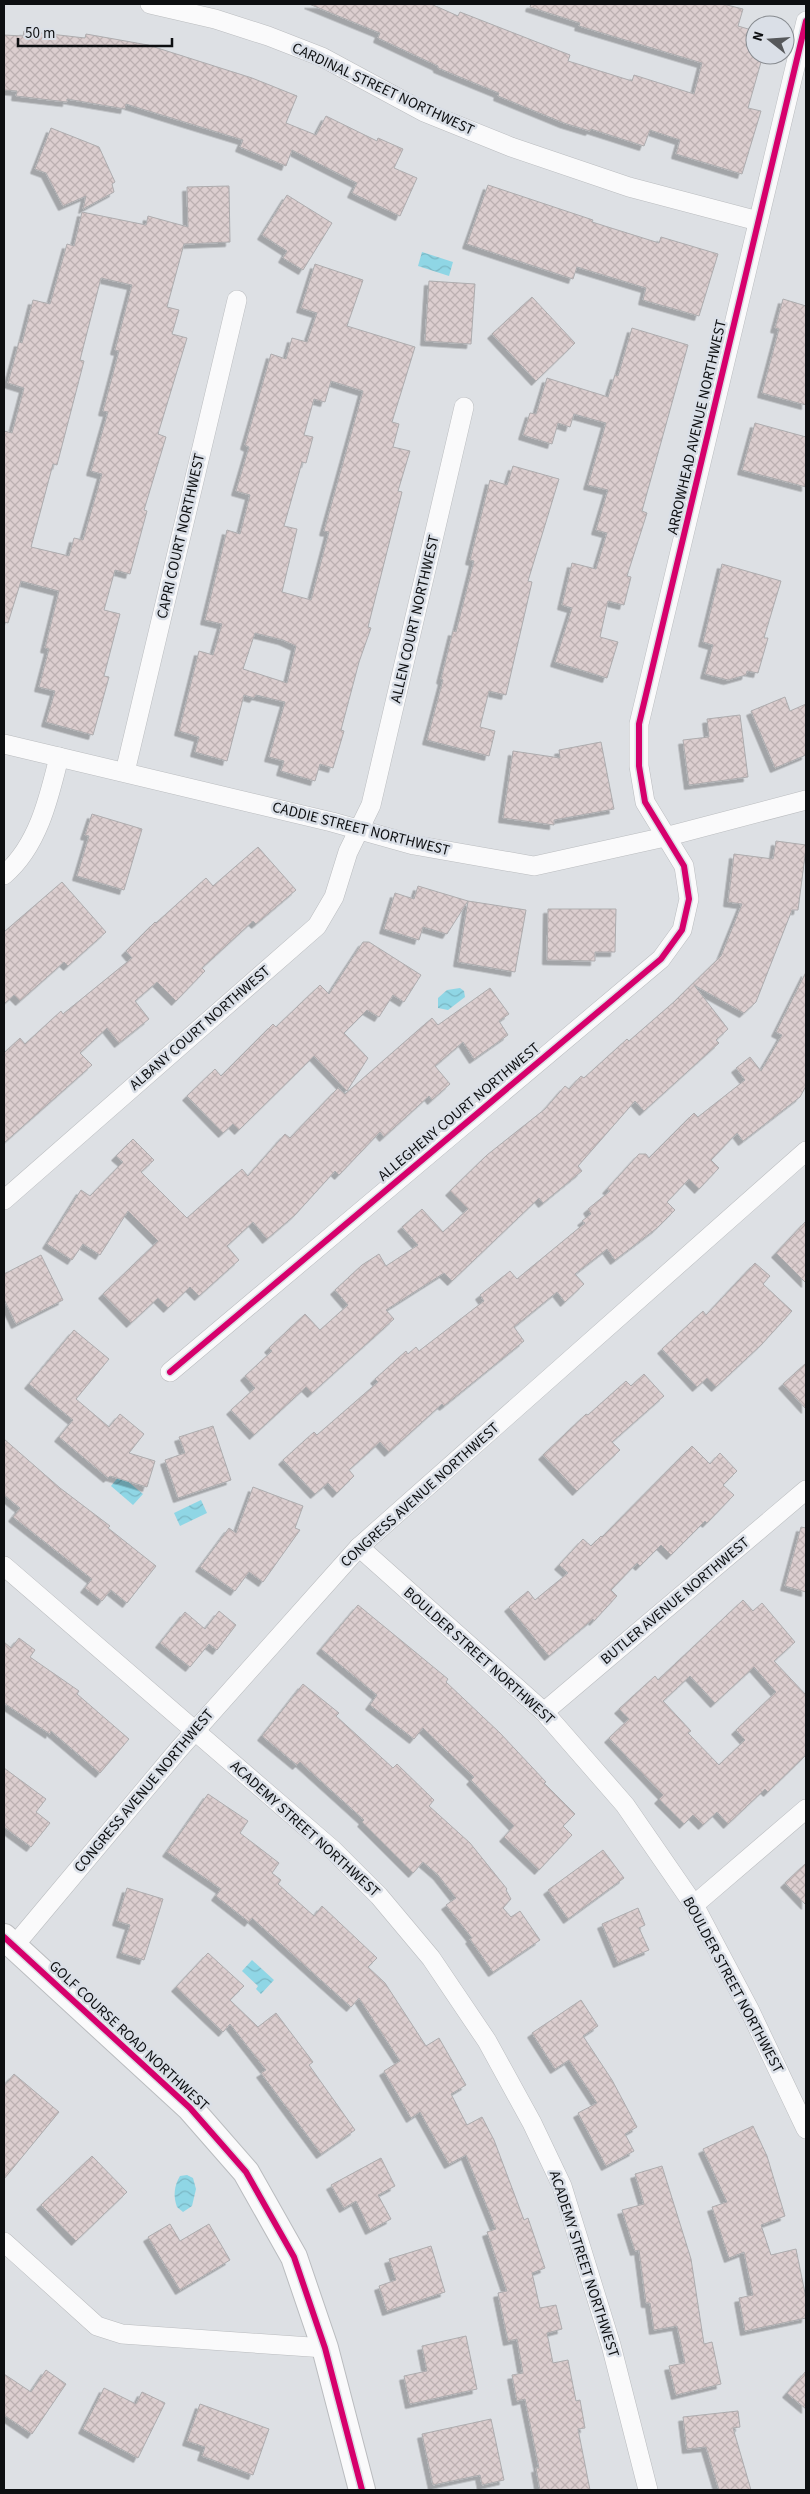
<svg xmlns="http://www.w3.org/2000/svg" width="810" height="2494" viewBox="0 0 810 2494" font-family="'Source Sans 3',sans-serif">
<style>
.water{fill:url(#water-waves)}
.building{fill:url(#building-cross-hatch);stroke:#adacae;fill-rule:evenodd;filter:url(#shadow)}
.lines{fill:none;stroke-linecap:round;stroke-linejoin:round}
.minor-casing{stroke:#babcbf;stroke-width:20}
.secondary-casing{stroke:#babcbf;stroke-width:28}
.minor{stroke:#fafafb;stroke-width:19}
.secondary{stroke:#fafafb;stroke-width:26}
.cycleway-casing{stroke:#dadfe7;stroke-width:9}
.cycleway{stroke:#d6006c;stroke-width:6}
.labels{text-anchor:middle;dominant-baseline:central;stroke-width:5;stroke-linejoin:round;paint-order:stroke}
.street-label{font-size:15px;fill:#0d0f11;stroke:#dadfe7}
</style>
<defs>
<pattern id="water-waves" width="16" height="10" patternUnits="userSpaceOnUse" patternTransform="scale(1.25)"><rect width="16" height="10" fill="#8fd6e5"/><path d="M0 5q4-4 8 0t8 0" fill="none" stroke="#7ab6c3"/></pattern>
<pattern id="building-cross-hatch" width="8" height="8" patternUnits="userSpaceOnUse" patternTransform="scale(1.25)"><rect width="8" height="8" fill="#dccecf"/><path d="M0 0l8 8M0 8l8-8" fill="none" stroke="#bcb0b1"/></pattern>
<filter id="shadow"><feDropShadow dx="-4.5" dy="4.5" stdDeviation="0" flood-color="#0004"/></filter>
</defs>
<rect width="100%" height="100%" fill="#dde0e4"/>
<!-- water -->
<g class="water">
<polygon points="422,252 453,262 449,276 418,266"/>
<polygon points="460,988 464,991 465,997 448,1010 438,1008 438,998 447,990"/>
<polygon points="120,1475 143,1494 133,1505 111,1486"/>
<polygon points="201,1500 207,1513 180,1526 174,1513"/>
<polygon points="252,1960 274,1980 261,1994 256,1989 258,1986 242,1971"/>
<path d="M187,2175L193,2178L196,2189L192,2206L183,2212L177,2207C173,2196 174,2186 180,2176Z"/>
</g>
<!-- building -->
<g class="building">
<polygon points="309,4 431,4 458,16 460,12 570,55 568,61 632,81 634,75 694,94 702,63 579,26 580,23 530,7 531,4 723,4 743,9 738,26 755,31 755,55 763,55 748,108 761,111 742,174 676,154 680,140 650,130 644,146 591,129 590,131 564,123 498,96 499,93 438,68 438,66 378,38 380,33"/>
<polygon points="24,31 85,38 86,34 148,45 252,78 297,96 286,123 316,135 326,116 377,141 378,138 403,149 394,168 417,178 400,216 352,193 357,183 292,150 286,166 240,147 243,140 126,104 125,109 67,99 67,102 16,96 17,91 4,90 4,35 23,36"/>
<polygon points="51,128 99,147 115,182 112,184 114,192 83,209 86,196 63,206 46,173 35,169"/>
<polygon points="488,185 593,220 592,222 659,243 661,237 718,254 699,316 643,300 646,288 577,267 573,279 467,244"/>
<path d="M229,186L230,242L184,244L167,307L179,310L172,334L187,338L158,434L166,437L144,510L147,511L130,574L115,570L104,610L120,614L104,676L109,677L93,735L46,722L55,691L39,687L49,649L45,648L59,591L21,581L8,623L4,622V431L12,433L24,388L8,383L19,342L22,343L33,300L50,304L67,244L74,246L82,212L146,225L148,216L188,227L187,187ZM101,278L132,285L115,350L119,351L103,411L108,412L91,471L102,474L83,540L74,538L69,556L31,547L53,464L57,465L84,361L80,360Z"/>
<polygon points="287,195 332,223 303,270 283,258 287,251 262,235"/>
<path d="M315,264L363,280L347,326L415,347L392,422L399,424L393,447L410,451L398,491L402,492L368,627L371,628L359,662L341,730L344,731L333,768L320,764L315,781L281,771L284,761L269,757L285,702L256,695L254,698L244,695L227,761L195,752L199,737L179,731L199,651L213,655L222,624L205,620L227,530L240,534L250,495L236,491L249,447L245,445L271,354L286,359L292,338L307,342L317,313L301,308ZM331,381L363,391L324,531L329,532L311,600L282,592L297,529L284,526L302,462L306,463L313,437L304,435L314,399L325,402ZM255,633L283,640L296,646L287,683L243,669Z"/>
<polygon points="429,281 475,284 471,344 425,341"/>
<polygon points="532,297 575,343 536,381 492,334"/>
<polygon points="783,299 806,306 806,405 762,393 779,329 775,328"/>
<polygon points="632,328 688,345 642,511 647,513 627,576 631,577 624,605 608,601 600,637 618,642 607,678 555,662 572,608 562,605 572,563 596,569 607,533 596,530 608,490 588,485 606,423 574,414 570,427 558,423 552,444 523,435 530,413 536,414 547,378 608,397 615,375 618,376"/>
<polygon points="755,423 806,437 806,487 742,470"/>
<polygon points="513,466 559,479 528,581 532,582 506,695 489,691 480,727 495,731 489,756 427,740 443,680 441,679 453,631 456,632 474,561 470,560 490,480 507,485"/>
<polygon points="722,564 781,581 764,638 768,638 758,673 747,671 746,675 728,680 705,674 713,645 703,642"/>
<polygon points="785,697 790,711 806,704 806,755 775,768 751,711"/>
<polygon points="740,715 748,777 689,785 683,740 709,737 707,719"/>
<polygon points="601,742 614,809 554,820 554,825 503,818 513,751 560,758 559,750"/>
<polygon points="92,814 142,829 124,890 77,876 89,836 85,835"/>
<polygon points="776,841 806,845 806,848 798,910 792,910 756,1002 744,1013 694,985 728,1029 716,1040 719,1043 644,1111 635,1101 578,1166 582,1171 543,1203 539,1198 452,1281 444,1273 386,1310 394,1319 312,1393 306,1387 254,1435 231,1410 255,1388 245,1376 272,1351 269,1348 305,1314 320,1330 348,1305 335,1290 362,1265 379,1254 386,1266 418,1245 402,1227 422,1209 443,1232 468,1209 450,1191 487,1155 545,1109 565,1086 569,1089 581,1076 584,1078 627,1039 629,1041 675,1001 721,956 742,904 728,902 734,854 773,859"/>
<polygon points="258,847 296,890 256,924 253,921 202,968 205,971 176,1001 157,982 135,1001 149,1019 119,1043 107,1028 80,1053 92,1065 4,1143 4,1053 20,1038 25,1044 61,1011 63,1014 132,958 126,951 155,922 156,923 206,878 213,886"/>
<polygon points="62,882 106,932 68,966 64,962 20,1001 14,995 4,1004 4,932"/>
<polygon points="418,886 468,901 447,934 423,927 419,940 384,929 395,893 414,899"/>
<polygon points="468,901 526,910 515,972 458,962"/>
<polygon points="548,909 616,909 615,952 595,952 595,961 547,960"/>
<polygon points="363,942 369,942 421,975 404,1002 393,995 379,1017 367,1010 344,1033 368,1058 347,1091 314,1056 239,1130 233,1124 223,1133 187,1096 215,1069 221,1076 273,1024 276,1027 320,985 329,994"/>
<polygon points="806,972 806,1086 800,1097 743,1141 737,1133 711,1160 719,1168 699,1189 689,1179 667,1202 675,1210 657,1228 615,1260 607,1249 575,1274 584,1284 565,1302 557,1292 514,1327 524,1341 444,1406 442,1404 389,1452 380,1442 349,1470 354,1476 337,1493 328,1483 315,1494 283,1460 314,1432 317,1435 378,1382 375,1379 406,1351 408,1354 416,1347 419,1351 484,1301 480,1295 510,1271 517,1279 585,1223 582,1221 591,1214 588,1209 610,1191 607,1189 639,1154 646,1154 649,1158 694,1113 698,1117 745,1080 736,1068 750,1057 761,1071 782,1035 776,1032"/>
<polygon points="490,988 509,1014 499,1021 508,1035 474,1059 463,1042 435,1066 450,1084 432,1100 429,1096 384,1137 380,1132 339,1175 335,1171 295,1215 267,1239 253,1222 227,1246 239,1260 199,1296 190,1287 168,1308 158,1298 131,1323 103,1294 158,1241 128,1211 100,1255 83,1244 72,1260 47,1244 81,1190 90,1196 123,1162 116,1156 133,1139 154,1160 141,1172 187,1218 242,1169 248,1176 285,1134 290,1138 338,1088 345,1094 432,1018 438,1025"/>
<polygon points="806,1221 806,1283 776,1253"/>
<polygon points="41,1255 63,1300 16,1324 4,1299 4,1274"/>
<polygon points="755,1263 770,1276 763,1284 792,1311 762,1344 716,1387 707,1378 697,1387 662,1349 703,1311 706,1315"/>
<polygon points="74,1330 109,1359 76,1399 109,1427 120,1414 144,1434 129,1453 155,1461 147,1487 110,1476 108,1478 59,1437 73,1420 29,1384"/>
<polygon points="806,1363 806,1409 783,1384"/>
<polygon points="644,1374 664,1396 612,1442 620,1450 577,1491 543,1455 586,1414 588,1415 626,1381 631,1386"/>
<polygon points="213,1426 231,1480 178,1498 165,1460 185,1453 179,1437"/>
<polygon points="4,1439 60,1488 110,1526 108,1528 156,1566 127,1603 111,1590 102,1601 85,1588 92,1579 13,1517 20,1508 4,1495"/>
<polygon points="692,1446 710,1464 720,1453 737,1471 723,1485 734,1495 707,1523 705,1521 671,1555 661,1545 640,1566 637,1563 611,1590 617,1596 594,1621 593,1619 549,1656 509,1607 528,1591 535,1600 568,1573 559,1565 583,1539 591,1546 601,1536 602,1537"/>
<polygon points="253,1487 303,1506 295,1528 300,1530 263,1582 249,1572 235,1591 200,1567 229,1528 236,1533"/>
<polygon points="801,1527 806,1528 806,1592 785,1586"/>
<path d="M743,1600L753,1611L762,1603L795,1642L774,1661L806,1695V1755L768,1792L765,1789L728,1824L717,1812L703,1825L693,1815L684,1824L659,1799L663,1795L609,1738L629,1719L619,1709L655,1676L658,1680ZM754,1667L776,1692L736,1730L745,1740L719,1765L688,1733L691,1731L663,1701L690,1676L715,1703Z"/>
<polygon points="358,1605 448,1679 446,1682 500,1733 546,1782 544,1783 575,1814 563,1826 572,1835 539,1870 504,1837 514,1826 471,1780 474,1777 423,1728 414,1739 370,1705 377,1695 321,1649"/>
<polygon points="219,1611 236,1625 217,1650 209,1644 190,1667 160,1643 185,1612 205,1629"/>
<polygon points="19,1638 35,1650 30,1657 79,1691 77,1694 129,1739 100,1773 51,1731 50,1734 4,1703 4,1642 11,1648"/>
<polygon points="303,1684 339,1713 336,1716 393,1768 397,1764 434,1800 429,1806 470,1843 507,1889 506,1890 511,1899 503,1908 511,1917 520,1911 540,1940 493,1972 470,1939 472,1938 446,1905 456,1898 438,1875 423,1862 413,1873 362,1822 364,1820 300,1762 297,1765 262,1736"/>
<polygon points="4,1768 46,1799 36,1812 50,1823 31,1847 4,1827"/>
<polygon points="208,1794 248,1821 240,1833 279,1863 272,1873 281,1880 278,1884 314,1916 322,1906 377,1958 368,1967 385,1983 426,2046 439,2038 466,2085 451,2094 467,2125 482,2117 494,2140 524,2220 528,2218 545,2268 532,2273 540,2308 556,2305 562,2329 547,2333 553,2363 568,2360 576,2401 580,2400 585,2428 578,2429 590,2490 540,2490 536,2468 539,2468 525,2399 517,2401 512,2375 523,2373 517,2339 508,2341 498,2293 507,2291 487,2232 496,2229 466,2155 449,2164 420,2112 411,2118 384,2071 400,2061 359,1998 351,2007 252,1918 249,1922 216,1896 221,1889 167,1852"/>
<polygon points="603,1850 624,1878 568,1919 548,1890"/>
<polygon points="806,1863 806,1905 785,1883"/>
<polygon points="127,1888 163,1899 144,1960 121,1953 130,1925 117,1921"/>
<polygon points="638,1908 645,1925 639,1928 649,1950 618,1963 602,1924"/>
<polygon points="208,1953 244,1986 230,2000 258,2027 276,2013 313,2062 309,2065 355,2130 321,2154 261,2073 266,2070 230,2024 223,2032 176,1987"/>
<polygon points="581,2000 598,2026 583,2036 612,2080 637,2127 625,2134 634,2151 606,2166 578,2113 597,2103 569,2060 555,2069 532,2033"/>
<polygon points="14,2074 59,2112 4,2179 4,2086"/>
<polygon points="753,2126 767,2156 785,2216 761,2225 771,2255 796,2249 806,2298 806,2318 745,2331 739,2298 753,2295 744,2252 729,2258 712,2207 727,2202 703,2149"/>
<polygon points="92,2156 127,2192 76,2241 41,2205"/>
<polygon points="381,2158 395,2186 378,2195 391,2219 370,2230 356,2201 344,2208 331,2185"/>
<polygon points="662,2166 691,2259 704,2344 712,2342 721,2384 676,2395 669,2366 685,2363 677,2326 654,2330 650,2303 646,2303 639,2250 635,2251 622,2210 644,2204 635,2174"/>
<polygon points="170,2224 180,2241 209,2224 230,2260 180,2290 148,2237"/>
<polygon points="431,2246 445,2292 387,2311 379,2286 396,2280 389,2259"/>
<polygon points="466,2336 477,2389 410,2404 404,2376 427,2371 422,2346"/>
<polygon points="46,2370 66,2384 32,2434 4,2415 4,2374 31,2392"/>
<polygon points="806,2371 806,2409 787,2393"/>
<polygon points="104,2388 136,2404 142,2392 165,2403 138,2458 83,2429"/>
<polygon points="200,2404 269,2429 253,2475 202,2456 205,2447 187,2441"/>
<polygon points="738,2411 740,2427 733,2428 751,2490 719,2490 706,2447 687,2449 683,2417"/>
<polygon points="491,2419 504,2480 482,2485 480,2475 433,2485 422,2434"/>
</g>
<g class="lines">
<defs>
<g id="minor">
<polyline points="150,4 215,19 268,36 322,57 424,112 511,147 629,187 758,221"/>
<polyline points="4,744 332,822 414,845 534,866 665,837 806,800"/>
<polyline points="125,772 237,300"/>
<path d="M4,875C38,846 49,798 59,757"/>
<polyline points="4,1200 317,926 334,897 348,852 371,805 464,407"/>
<polyline points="170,1372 661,959 682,930 689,899 684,866 645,802 639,766 639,724 806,21"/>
<polyline points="359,1547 544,1712 625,1805 694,1905 750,2011 806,2129"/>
<polyline points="4,1566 333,1850 379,1896 431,1958 487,2041 532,2123 562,2186 611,2345 648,2490"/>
<polyline points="544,1712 806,1490"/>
<polyline points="694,1905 806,1809"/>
<polyline points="14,1946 179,1749 359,1547 806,1151"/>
<polyline points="4,2242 97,2326 122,2334 325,2348"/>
</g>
<polyline id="secondary" points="4,1937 190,2108 246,2172 294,2257 325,2348 362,2490"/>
</defs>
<!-- minor casing -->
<use href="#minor" class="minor-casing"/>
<!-- secondary casing -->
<use href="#secondary" class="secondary-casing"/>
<!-- minor -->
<use href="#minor" class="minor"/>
<!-- secondary -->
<use href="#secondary" class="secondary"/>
<defs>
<g id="cycleway">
<polyline points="170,1372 661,959 682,930 689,899 684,866 645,802 639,766 639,724 806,21"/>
<polyline points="4,1937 190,2108 246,2172 294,2257 325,2348 362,2490"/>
</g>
</defs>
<!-- cycleway casing -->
<use href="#cycleway" class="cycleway-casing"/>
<!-- cycleway -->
<use href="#cycleway" class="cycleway"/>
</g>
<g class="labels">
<!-- street labels -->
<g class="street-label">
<text transform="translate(383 89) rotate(25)">CARDINAL STREET NORTHWEST</text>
<text transform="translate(697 427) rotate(-77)">ARROWHEAD AVENUE NORTHWEST</text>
<text transform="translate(181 536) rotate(-77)">CAPRI COURT NORTHWEST</text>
<text transform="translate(415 619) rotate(-77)">ALLEN COURT NORTHWEST</text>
<text transform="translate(361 829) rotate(14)">CADDIE STREET NORTHWEST</text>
<text transform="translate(200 1028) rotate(-41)">ALBANY COURT NORTHWEST</text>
<text transform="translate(459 1112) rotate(-40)">ALLEGHENY COURT NORTHWEST</text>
<text transform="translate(420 1495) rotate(-42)">CONGRESS AVENUE NORTHWEST</text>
<text transform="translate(675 1601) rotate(-40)">BUTLER AVENUE NORTHWEST</text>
<text transform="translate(479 1656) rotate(42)">BOULDER STREET NORTHWEST</text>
<text transform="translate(144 1791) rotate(-50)">CONGRESS AVENUE NORTHWEST</text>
<text transform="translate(305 1829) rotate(42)">ACADEMY STREET NORTHWEST</text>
<text transform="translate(733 1985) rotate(62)">BOULDER STREET NORTHWEST</text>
<text transform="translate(129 2036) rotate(43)">GOLF COURSE ROAD NORTHWEST</text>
<text transform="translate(584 2264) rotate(72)">ACADEMY STREET NORTHWEST</text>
</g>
</g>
<!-- border -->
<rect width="810" height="2494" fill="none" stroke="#0d0f11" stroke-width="10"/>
<!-- north arrow -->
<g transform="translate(770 40) rotate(287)"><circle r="24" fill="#dadfe7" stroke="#888c91"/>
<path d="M0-4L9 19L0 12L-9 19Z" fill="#56585b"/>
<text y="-8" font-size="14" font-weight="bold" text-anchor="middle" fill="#0d0f11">N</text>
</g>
<!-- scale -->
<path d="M18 38v8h154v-8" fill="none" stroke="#0d0f11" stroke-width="2.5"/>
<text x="25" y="38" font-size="15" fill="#0d0f11" stroke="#dadfe7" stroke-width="4" paint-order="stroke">50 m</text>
</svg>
